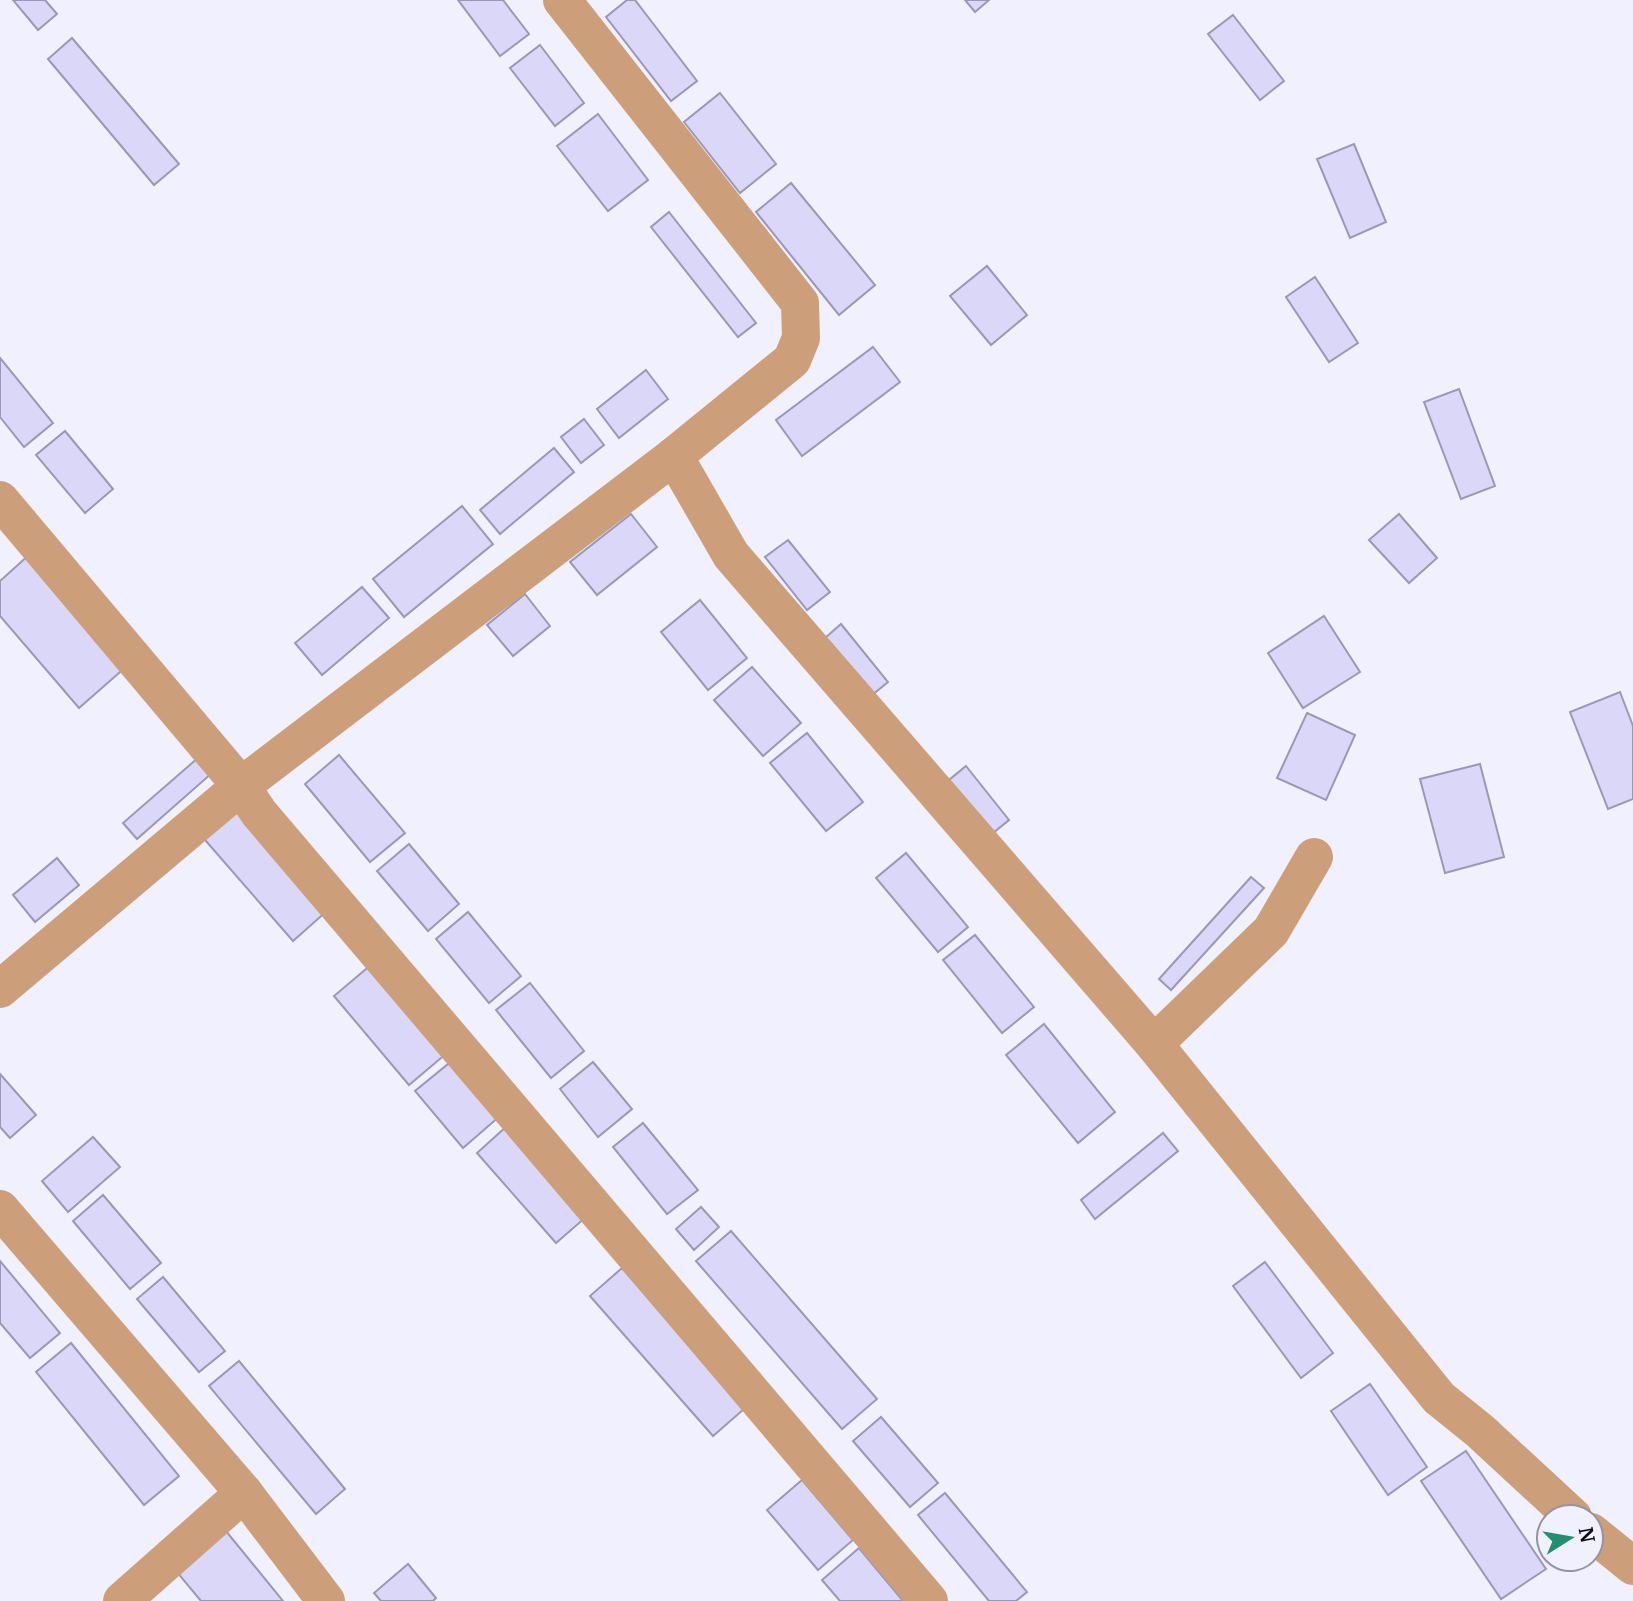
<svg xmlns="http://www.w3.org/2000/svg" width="1633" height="1601" viewBox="0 0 1633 1601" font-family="Merriweather,serif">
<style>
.building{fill:#dbd7f8;stroke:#9b98b7;stroke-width:2}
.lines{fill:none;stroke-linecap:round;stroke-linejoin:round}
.minor{stroke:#cc9f7a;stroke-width:38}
</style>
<rect width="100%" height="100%" fill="#f1f0fe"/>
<!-- building -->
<g class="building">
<polygon points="13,0 45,0 57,14 38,30"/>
<polygon points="458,0 503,0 529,34 500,56"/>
<polygon points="627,0 635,0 697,81 671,101 606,17"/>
<polygon points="965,0 989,0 975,12"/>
<polygon points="1233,15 1284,81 1260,100 1208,34"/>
<polygon points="72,38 179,164 154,185 48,59"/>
<polygon points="540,45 584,103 555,126 510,68"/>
<polygon points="720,93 776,164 740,193 684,122"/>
<polygon points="598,114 648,180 608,211 557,146"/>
<polygon points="1354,144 1386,222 1350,238 1317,159"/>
<polygon points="791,183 875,285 839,315 756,212"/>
<polygon points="669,212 756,323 738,337 651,227"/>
<polygon points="987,266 1027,315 991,345 950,296"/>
<polygon points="1315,277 1358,343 1329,362 1286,297"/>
<polygon points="873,347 900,382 802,456 776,420"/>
<polygon points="0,358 53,423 24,447 0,417"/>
<polygon points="646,370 668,399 619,438 597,409"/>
<polygon points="1459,389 1495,486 1461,499 1424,402"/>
<polygon points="584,419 604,445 581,463 561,437"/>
<polygon points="65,431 113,489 85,513 36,455"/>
<polygon points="554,448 574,472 500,534 480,510"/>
<polygon points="462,506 493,544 404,617 373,579"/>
<polygon points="631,514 657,547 597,595 570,562"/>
<polygon points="1399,514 1437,558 1409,583 1369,540"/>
<polygon points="788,540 830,592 807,610 765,557"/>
<polygon points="30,554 127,666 79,708 0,616 0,581"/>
<polygon points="362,587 389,618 322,675 295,643"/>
<polygon points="525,594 550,626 513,656 487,625"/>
<polygon points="700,600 747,658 708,690 661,632"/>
<polygon points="1324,616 1360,672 1303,708 1268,653"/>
<polygon points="841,624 888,682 872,695 825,638"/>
<polygon points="752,667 801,723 763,756 714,700"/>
<polygon points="1620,692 1633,726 1633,799 1608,809 1570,712"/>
<polygon points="1307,713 1355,735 1326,800 1277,778"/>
<polygon points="807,733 863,802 826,831 770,763"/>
<polygon points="339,755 405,833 370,862 305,784"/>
<polygon points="199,757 212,773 137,839 123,823"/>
<polygon points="1480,764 1504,857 1445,873 1420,779"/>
<polygon points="966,766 1009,820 993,833 949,780"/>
<polygon points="233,803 328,910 293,941 199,833"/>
<polygon points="409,844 459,904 428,931 377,871"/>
<polygon points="906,853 968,927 938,952 876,878"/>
<polygon points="57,858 79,885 35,922 13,895"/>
<polygon points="1251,877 1264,888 1171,990 1159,979"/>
<polygon points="468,912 521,976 489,1003 436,939"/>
<polygon points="975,935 1034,1007 1002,1033 943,960"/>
<polygon points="372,964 447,1053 409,1085 334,996"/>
<polygon points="530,983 584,1051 551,1078 496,1010"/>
<polygon points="1044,1024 1115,1112 1078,1143 1006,1055"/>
<polygon points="453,1060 500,1116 463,1148 415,1091"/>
<polygon points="593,1062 632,1109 598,1137 560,1089"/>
<polygon points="0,1074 36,1115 10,1138 0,1127"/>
<polygon points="643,1123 698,1190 667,1214 613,1147"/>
<polygon points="507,1126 586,1217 556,1243 477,1153"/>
<polygon points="1163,1133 1178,1151 1095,1219 1081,1200"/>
<polygon points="93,1137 120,1167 68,1212 42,1181"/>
<polygon points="103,1195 161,1263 130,1289 73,1221"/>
<polygon points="701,1207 719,1227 694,1250 676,1229"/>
<polygon points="731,1231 877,1399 842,1429 696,1261"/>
<polygon points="0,1261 60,1333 30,1358 0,1323"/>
<polygon points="1265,1262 1333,1353 1301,1378 1233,1286"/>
<polygon points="622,1268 744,1409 713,1436 590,1296"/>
<polygon points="163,1277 225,1351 199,1372 137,1299"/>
<polygon points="71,1343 179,1476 144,1505 36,1372"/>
<polygon points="239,1361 345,1489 316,1514 209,1386"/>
<polygon points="1370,1384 1427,1467 1388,1495 1331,1411"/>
<polygon points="881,1417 938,1483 910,1507 853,1441"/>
<polygon points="1466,1451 1546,1569 1501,1599 1421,1481"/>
<polygon points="802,1480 853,1540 818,1570 767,1510"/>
<polygon points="945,1493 1027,1592 1016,1601 989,1601 918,1515"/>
<polygon points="221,1525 283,1601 201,1601 171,1565"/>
<polygon points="859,1548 903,1601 840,1601 822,1580"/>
<polygon points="408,1564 436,1598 433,1601 381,1601 374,1593"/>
</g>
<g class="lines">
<!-- minor -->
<g class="minor">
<polyline points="674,456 731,555 1154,1044 1439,1398 1480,1431 1573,1517"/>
<polyline points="0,500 241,786 259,813 929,1601"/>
<polyline points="0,989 241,786 674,456 792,360 801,338 800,303 562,0"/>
<polyline points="1154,1044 1271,931 1314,857"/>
<polyline points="0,1209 244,1493 326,1601"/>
<polyline points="1591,1532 1633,1566"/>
<polyline points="122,1601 244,1493"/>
</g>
</g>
<!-- north arrow -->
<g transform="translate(1570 1538) rotate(79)"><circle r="33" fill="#f1f0fe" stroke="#9594a1" stroke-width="2"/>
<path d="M0-5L12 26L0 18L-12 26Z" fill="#219071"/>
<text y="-10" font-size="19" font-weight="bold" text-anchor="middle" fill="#0c0a15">N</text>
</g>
</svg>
